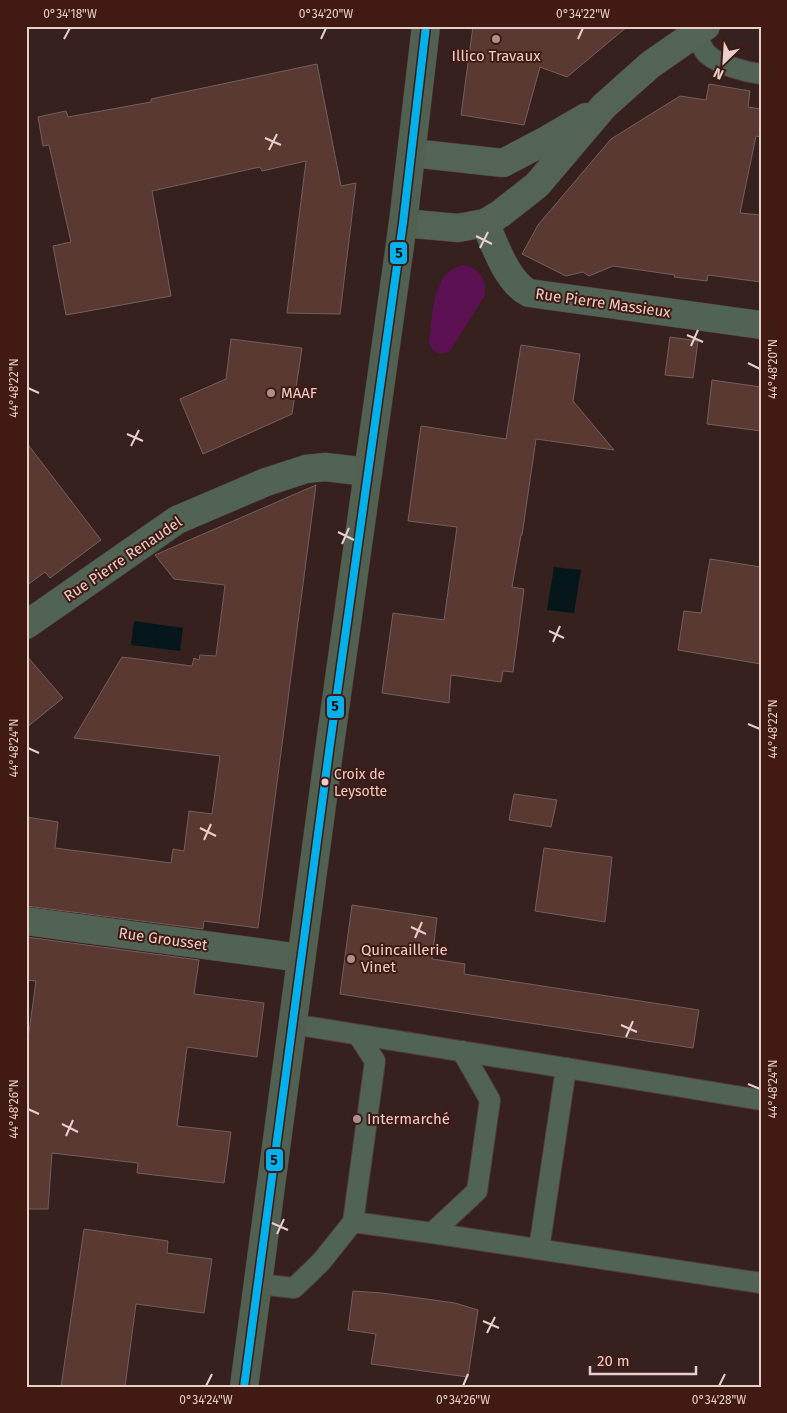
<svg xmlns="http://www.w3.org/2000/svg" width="787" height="1413" viewBox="0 0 787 1413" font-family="'Fira Sans',sans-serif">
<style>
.green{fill:#5c1153}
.water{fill:#05171b}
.building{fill:#5a3933;stroke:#725f5c}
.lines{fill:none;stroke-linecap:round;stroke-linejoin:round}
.lane-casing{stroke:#513e3b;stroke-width:22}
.street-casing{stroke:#513e3b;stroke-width:29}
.secondary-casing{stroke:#513e3b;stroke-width:29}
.primary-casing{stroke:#513e3b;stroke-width:29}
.lane{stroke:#516354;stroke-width:20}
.street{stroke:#516354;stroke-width:28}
.secondary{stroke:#536354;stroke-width:28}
.primary{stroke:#506151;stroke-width:28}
.bus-1-casing{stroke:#411a13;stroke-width:11}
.bus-1{stroke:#00b1eb;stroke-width:8}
.ticks{fill:none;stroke:#e9cec9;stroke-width:2}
.poi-dot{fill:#aa918d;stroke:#411a13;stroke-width:2}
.bus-dot{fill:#e9cec9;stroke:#411a13;stroke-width:2}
.labels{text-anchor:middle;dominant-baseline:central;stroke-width:4;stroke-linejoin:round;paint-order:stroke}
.bus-label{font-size:14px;fill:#e9cec9;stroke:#411a13;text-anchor:start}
.poi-label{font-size:15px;fill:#e9cec9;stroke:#411a13;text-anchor:start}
.street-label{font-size:15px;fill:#e9cec9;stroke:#411a13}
.line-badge{stroke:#411a13;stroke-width:2}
.pale-badge-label{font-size:14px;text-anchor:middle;font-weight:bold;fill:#111}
.neatline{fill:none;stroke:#e9cec9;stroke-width:2}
.ticks-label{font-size:12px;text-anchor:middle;fill:#e9cec9}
</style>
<rect width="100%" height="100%" fill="#36211e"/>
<!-- green -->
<path class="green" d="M464,265C480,269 487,279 485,295L450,351C441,356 433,353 429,343C433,317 431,270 464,265Z"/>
<!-- water -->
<g class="water">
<polygon points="554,567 581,570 574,613 547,610"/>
<polygon points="134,621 183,628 180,651 131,645"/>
</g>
<!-- building -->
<g class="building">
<polygon points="473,26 628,26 567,77 540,67 524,125 461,115"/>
<polygon points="317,64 341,186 356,183 340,314 287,313 306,161 262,171 260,167 152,191 171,296 66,315 53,246 71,242 49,145 43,146 38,117 66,111 68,117 151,102 151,99"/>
<polygon points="709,84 750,91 748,107 761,109 761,137 756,136 740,213 761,215 761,282 708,275 707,281 674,277 675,275 613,266 589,276 583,272 566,276 522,254 538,225 611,139 680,96 706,100"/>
<polygon points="670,337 698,341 693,378 665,375"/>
<polygon points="231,339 302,348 292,414 203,454 180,399 226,379"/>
<polygon points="521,345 580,354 573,401 614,450 536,439 522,535 521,535 512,587 524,589 513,672 503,671 501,682 451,675 449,703 382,693 393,613 444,620 457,527 408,521 421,426 506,439"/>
<polygon points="712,380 761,387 761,431 707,424"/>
<polygon points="26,442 101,540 50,578 45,572 26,586"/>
<polygon points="316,485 258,928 204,921 203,929 26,906 26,817 58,822 55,848 171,863 173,849 184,851 189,811 212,814 220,756 74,738 122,657 192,666 194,658 199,660 200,655 216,656 225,585 174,579 155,555"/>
<polygon points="710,559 761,567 761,664 678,650 684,611 701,613"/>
<polygon points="26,655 63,698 26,728"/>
<polygon points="514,794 557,800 551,827 509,820"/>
<polygon points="544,848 612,857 605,922 535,911"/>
<polygon points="352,905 437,918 432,959 465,964 464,974 699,1010 693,1048 340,994"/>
<polygon points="26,937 199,960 194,994 264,1003 257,1057 187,1047 177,1126 231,1132 224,1183 137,1173 138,1163 52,1153 48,1209 26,1209 26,1054 36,981 26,980"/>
<polygon points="84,1229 168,1241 167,1253 212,1259 204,1313 136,1304 125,1387 61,1387"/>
<polygon points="353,1291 382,1293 455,1303 478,1310 468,1377 371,1364 376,1334 348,1330"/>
</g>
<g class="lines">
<defs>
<g id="lane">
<path d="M695,33C699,39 702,49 707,54C719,65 745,72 761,74"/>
<polyline points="292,1024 566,1068"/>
<polyline points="353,1222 375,1061 358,1035"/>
<polyline points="432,1233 477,1191 490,1100 462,1051"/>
<polyline points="539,1249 566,1068 761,1100"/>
<polyline points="259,1284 294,1288 321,1262 353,1222 432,1233 761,1283"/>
</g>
<g id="street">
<path d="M485,223C495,245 507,282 529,293L761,325"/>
<polyline points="26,625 177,520 266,482 306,469 325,467 368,472"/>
<polyline points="26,921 301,958"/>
</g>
<g id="secondary">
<polyline points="412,153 503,163 543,142 586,117"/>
<polyline points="403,223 458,228 485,223 500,214 537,185 604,106 650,65 706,26"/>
</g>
<polyline id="primary" points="244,1387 330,744 403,223 426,26"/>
</defs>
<!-- lane casing -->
<use href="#lane" class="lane-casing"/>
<!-- street casing -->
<use href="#street" class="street-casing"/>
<!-- secondary casing -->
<use href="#secondary" class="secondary-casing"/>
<!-- primary casing -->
<use href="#primary" class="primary-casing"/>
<!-- lane -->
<use href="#lane" class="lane"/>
<!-- street -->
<use href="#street" class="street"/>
<!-- secondary -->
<use href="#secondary" class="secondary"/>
<!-- primary -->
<use href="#primary" class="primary"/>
<defs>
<polyline id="bus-1" points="244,1387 330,744 403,223 426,26"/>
</defs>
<!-- bus-1 casing -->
<use href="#bus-1" class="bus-1-casing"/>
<!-- bus-1 -->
<use href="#bus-1" class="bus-1"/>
</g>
<!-- ticks -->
<path class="ticks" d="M64,39L70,28M321,39L326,28M578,39L583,28M265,138L281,145M269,150L277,134M476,236L492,244M480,248L488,232M687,335L703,342M691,346L698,330M748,363L760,369M28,388L39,393M127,434L143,441M131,446L139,430M338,532L354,540M342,544L349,528M549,631L564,638M553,642L560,626M748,724L760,729M28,748L39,753M200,828L216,836M204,840L211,824M411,927L426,934M415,938L422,922M621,1025L637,1032M626,1037L633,1021M748,1084L760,1089M28,1109L39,1114M62,1124L78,1132M66,1136L73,1120M272,1223L288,1230M277,1234L284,1219M483,1321L499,1328M487,1333L495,1317M206,1386L212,1374M463,1386L468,1374M719,1386L725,1374"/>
<!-- markers -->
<g class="poi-dot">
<circle cx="496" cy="39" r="5"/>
<circle cx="271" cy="393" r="5"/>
<circle cx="351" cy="959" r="5"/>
<circle cx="357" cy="1119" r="5"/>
</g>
<circle class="bus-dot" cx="325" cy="782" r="4.5"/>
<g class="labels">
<!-- bus labels -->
<g class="bus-label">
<text x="334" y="774">Croix de<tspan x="334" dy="17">Leysotte</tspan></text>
</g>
<!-- poi labels -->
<g class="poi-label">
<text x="496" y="56" text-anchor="middle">Illico Travaux</text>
<text x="281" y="393">MAAF</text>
<text x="361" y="950">Quincaillerie<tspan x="361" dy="17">Vinet</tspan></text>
<text x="367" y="1119">Intermarché</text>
</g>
<!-- street labels -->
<g class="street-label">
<text transform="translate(603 303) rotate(8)">Rue Pierre Massieux</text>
<text transform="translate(123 559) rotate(-34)">Rue Pierre Renaudel</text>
<text transform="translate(163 939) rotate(8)">Rue Grousset</text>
</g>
</g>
<g class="line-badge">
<rect x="389" y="241" width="19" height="24" rx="5" fill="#00b1eb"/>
<rect x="326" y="695" width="19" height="24" rx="5" fill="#00b1eb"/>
<rect x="265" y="1148" width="19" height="24" rx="5" fill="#00b1eb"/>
</g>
<g class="pale-badge-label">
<text x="399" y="258">5</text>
<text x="335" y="711">5</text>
<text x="274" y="1165">5</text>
</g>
<!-- border -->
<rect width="787" height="1413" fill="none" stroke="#411a13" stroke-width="55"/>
<!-- north arrow -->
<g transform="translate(724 62) rotate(205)" stroke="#411a13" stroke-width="4" paint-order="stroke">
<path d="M0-4L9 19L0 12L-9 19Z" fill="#e9cec9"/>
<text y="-8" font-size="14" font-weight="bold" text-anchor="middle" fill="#e9cec9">N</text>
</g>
<!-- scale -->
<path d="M590 1366v8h106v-8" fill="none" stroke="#e9cec9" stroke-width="2.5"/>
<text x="597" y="1366" font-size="15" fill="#e9cec9" stroke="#411a13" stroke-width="4" paint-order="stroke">20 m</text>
<rect x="28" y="28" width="732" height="1358" class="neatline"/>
<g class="ticks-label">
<text x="70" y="18">0°34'18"W</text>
<text x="326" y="18">0°34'20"W</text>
<text x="583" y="18">0°34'22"W</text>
<text transform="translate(773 369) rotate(-90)" y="4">44°48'20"N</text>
<text transform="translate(14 388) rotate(-90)" y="4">44°48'22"N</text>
<text transform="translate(773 729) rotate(-90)" y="4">44°48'22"N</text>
<text transform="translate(14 748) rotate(-90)" y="4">44°48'24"N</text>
<text transform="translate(773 1089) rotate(-90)" y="4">44°48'24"N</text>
<text transform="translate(14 1109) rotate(-90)" y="4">44°48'26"N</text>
<text x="206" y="1404">0°34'24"W</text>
<text x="463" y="1404">0°34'26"W</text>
<text x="719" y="1404">0°34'28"W</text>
</g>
</svg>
